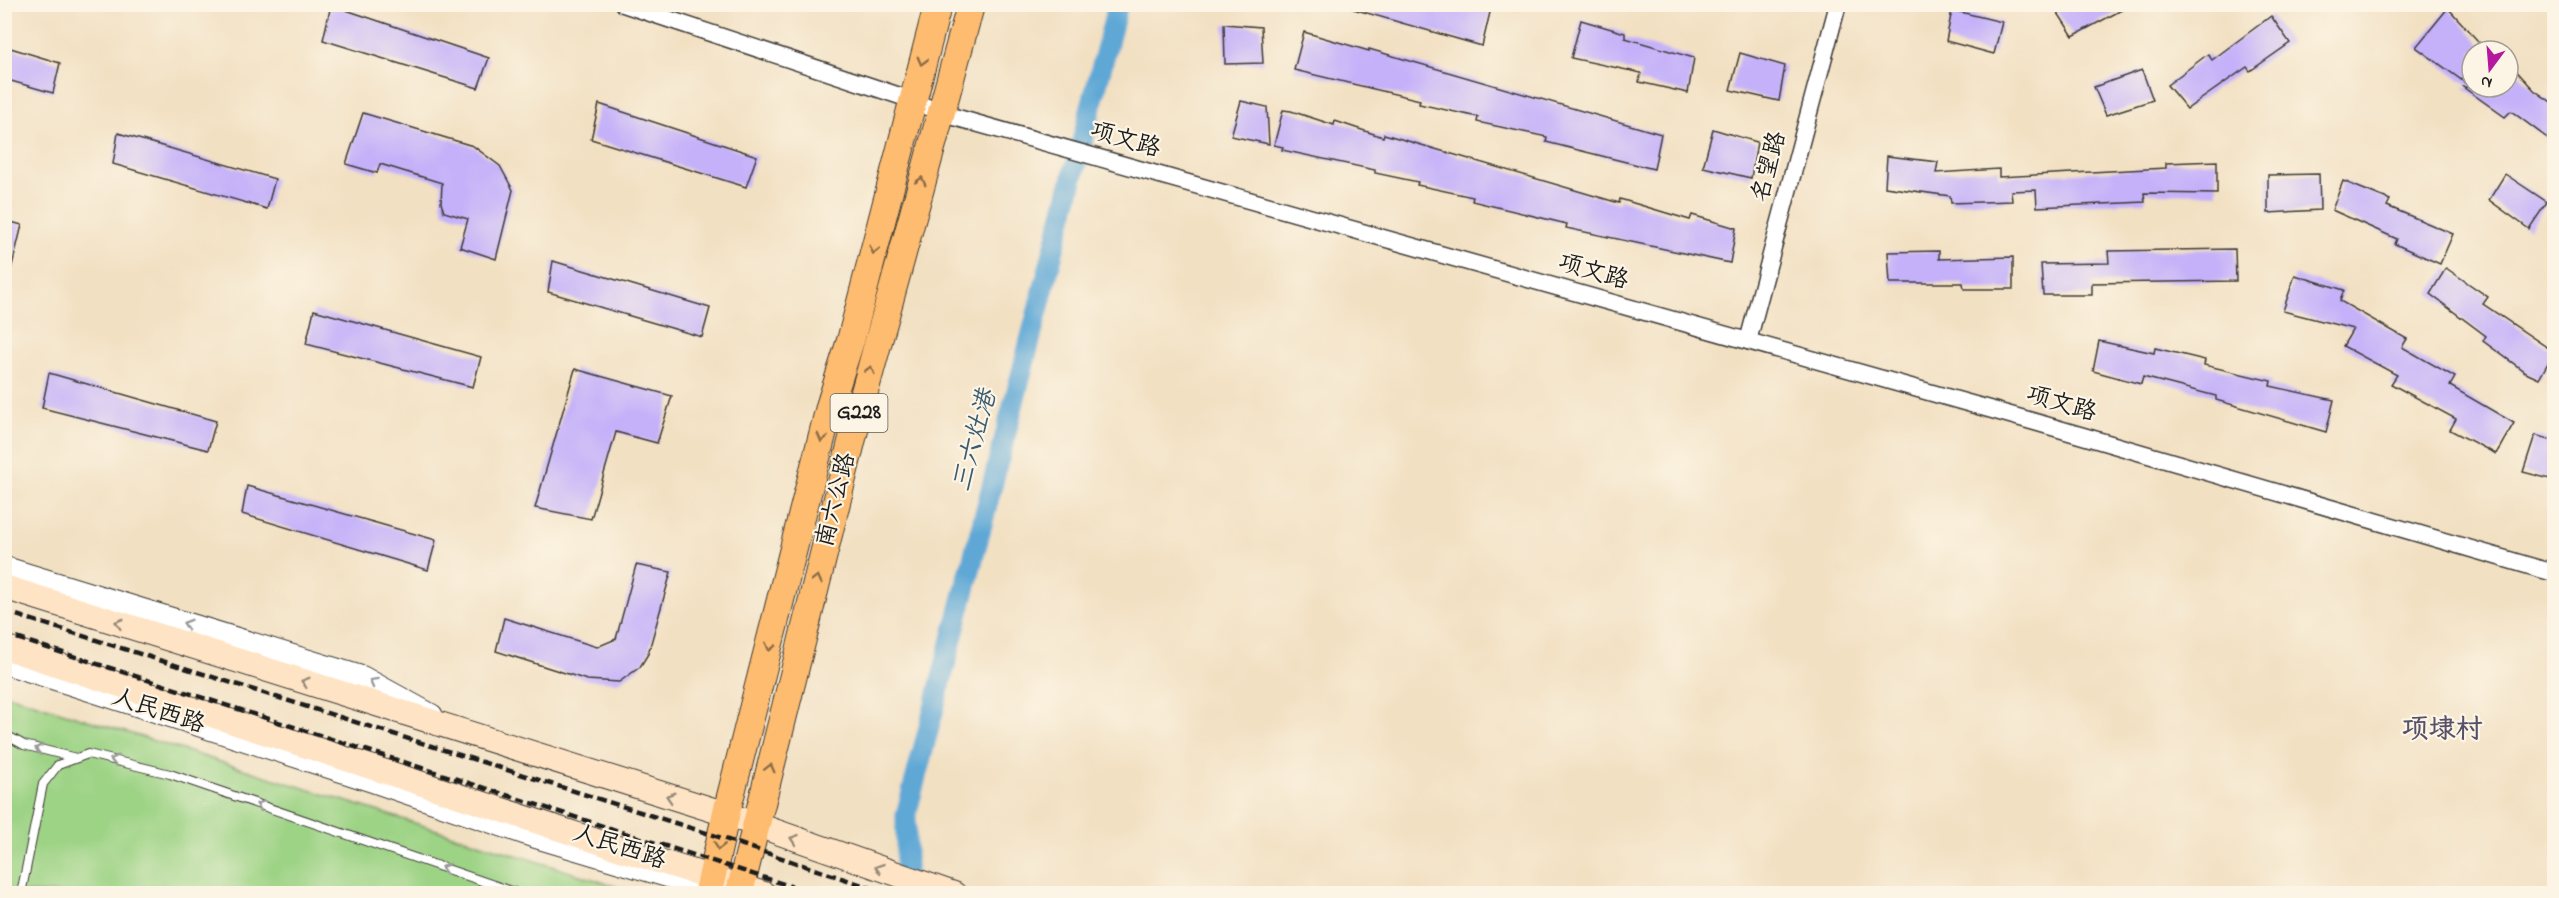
<svg xmlns="http://www.w3.org/2000/svg" width="2559" height="898" viewBox="0 0 2559 898" font-family="'Indie Flower','LXGW WenKai TC',sans-serif">
<style>
.green{fill:#9dd385;stroke:#5c7850;stroke-width:1.5}
.lines{fill:none;stroke-linecap:round;stroke-linejoin:round}
.canal{stroke:#5ea8d6;stroke-width:21}
.building{fill:#c4b1f9}
.service-casing{stroke:#3c3935;stroke-width:10}
.minor-casing{stroke:#3c3935;stroke-width:19}
.tertiary-casing{stroke:#3c3935;stroke-width:23}
.secondary-casing{stroke:#3c3935;stroke-width:26}
.trunk-casing{stroke:#3c3935;stroke-width:29}
.service{stroke:#fff;stroke-width:8}
.minor{stroke:#fff;stroke-width:16}
.tertiary{stroke:#fff;stroke-width:21}
.secondary{stroke:#fee4c5;stroke-width:24}
.trunk{stroke:#fdbc6f;stroke-width:27}
.rail{stroke:#1c1c1c;stroke-width:4.5;stroke-dasharray:9 4.5;stroke-linecap:butt}
.oneway{stroke:#8c6c46}
.oneway2{stroke:#988a79}
.oneway3{stroke:#999}
.labels{text-anchor:middle;dominant-baseline:central;stroke-width:4.5;stroke-linejoin:round;paint-order:stroke}
.shield{fill:#fcf5e5;stroke:#5f5d58;stroke-width:1.5}
.shield-label{font-size:22px;font-weight:bold;fill:#1c1c1c}
.street-label{font-size:24px;fill:#1c1c1c;stroke:#fcf5e5}
.water-label{font-size:26px;font-style:italic;fill:#3a5b70;stroke:#fcf5e5}
.quarter-label{font-size:27px;font-weight:bold;fill:#575069;stroke:#fcf5e5}
</style>
<rect width="100%" height="100%" fill="#fcf5e5"/>
<filter id="ink" filterUnits="userSpaceOnUse"><feTurbulence type="fractalNoise" baseFrequency=".0167" numOctaves="2"/><feDisplacementMap in="SourceGraphic" scale="12" xChannelSelector="R" yChannelSelector="G"/><feConvolveMatrix kernelMatrix="1 2 1 2 8 2 1 2 1" color-interpolation-filters="sRGB"/></filter>
<filter id="wash" filterUnits="userSpaceOnUse"><feTurbulence type="fractalNoise" baseFrequency=".008" numOctaves="4" result="noise"/><feDisplacementMap in="SourceGraphic" scale="24" xChannelSelector="R" yChannelSelector="G"/><feGaussianBlur stdDeviation="1.35" result="paint"/><feColorMatrix in="noise" values="0 0 0 0 0 0 0 0 0 0 0 0 0 0 0 0 0 1.4 0 .05"/><feComposite in="paint" operator="in"/></filter>
<g filter="url(#wash)">
<rect width="100%" height="100%" fill="#f2e0c2"/>
<!-- green -->
<polygon class="green" points="5,694 637,893 5,893"/>
<g class="lines">
<!-- canal -->
<polyline class="canal" points="906,894 906,815 1118,4"/>
</g>
<g id="blocks">
<!-- building -->
<g class="building">
<polygon points="1353,4 1492,4 1482,46 1353,9"/>
<polygon points="2066,4 2133,4 2073,36 2056,10"/>
<polygon points="331,5 489,58 478,88 323,40"/>
<polygon points="2448,8 2487,51 2472,51 2472,87 2508,87 2508,62 2534,90 2554,104 2554,143 2511,111 2505,117 2463,87 2471,87 2416,47"/>
<polygon points="1952,10 2002,22 1994,54 1946,41"/>
<polygon points="2271,16 2290,43 2250,71 2247,67 2187,109 2167,85 2208,54 2212,60"/>
<polygon points="1581,20 1625,33 1625,38 1694,58 1688,93 1639,82 1641,73 1571,58"/>
<polygon points="1224,24 1261,27 1263,63 1225,64"/>
<polygon points="1304,32 1369,51 1369,49 1661,134 1654,169 1546,142 1547,137 1477,122 1478,117 1419,104 1420,100 1294,70"/>
<polygon points="4,46 60,63 53,93 4,79"/>
<polygon points="1740,53 1785,66 1779,101 1730,90"/>
<polygon points="2142,70 2153,100 2106,115 2094,87"/>
<polygon points="1241,101 1267,107 1269,144 1231,136"/>
<polygon points="599,104 757,156 746,187 591,139"/>
<polygon points="1283,110 1291,111 1334,125 1335,121 1383,137 1384,134 1619,203 1620,199 1690,220 1692,215 1736,228 1730,263 1566,228 1567,224 1472,201 1473,197 1417,185 1418,182 1375,173 1375,170 1282,150 1283,147 1274,145"/>
<polygon points="363,113 473,146 500,166 513,190 496,259 460,247 468,219 444,212 441,203 442,183 380,164 377,173 346,164"/>
<polygon points="1713,129 1757,142 1751,178 1703,167"/>
<polygon points="118,133 275,179 267,209 113,164"/>
<polygon points="1887,156 1938,162 1936,173 1999,169 1999,177 2166,168 2166,163 2217,161 2217,194 2144,193 2145,202 2037,207 2036,190 2011,191 2012,201 1951,203 1950,196 1885,187"/>
<polygon points="2319,174 2320,210 2268,213 2268,175"/>
<polygon points="2505,174 2547,202 2529,229 2489,200"/>
<polygon points="2343,181 2390,200 2387,206 2453,234 2440,264 2395,244 2397,239 2332,210"/>
<polygon points="4,220 22,225 10,274 4,273"/>
<polygon points="2235,249 2236,281 2092,283 2092,295 2043,295 2041,264 2109,263 2108,251"/>
<polygon points="1939,251 1939,259 2013,257 2013,289 1964,289 1963,283 1890,283 1888,252"/>
<polygon points="553,261 710,308 702,337 548,292"/>
<polygon points="2446,268 2488,297 2483,304 2554,352 2539,379 2528,374 2483,341 2486,336 2430,294"/>
<polygon points="2295,275 2344,290 2340,301 2407,339 2402,347 2455,377 2450,386 2514,423 2496,454 2450,430 2456,419 2391,384 2397,375 2343,346 2353,329 2283,311"/>
<polygon points="314,310 481,357 473,387 306,344"/>
<polygon points="2099,341 2154,353 2155,348 2205,360 2204,365 2271,381 2270,386 2334,400 2326,432 2216,400 2216,396 2143,377 2141,384 2093,371"/>
<polygon points="575,369 672,396 657,443 616,432 591,519 535,508"/>
<polygon points="49,373 216,421 208,450 42,408"/>
<polygon points="2535,435 2554,441 2554,480 2523,472"/>
<polygon points="247,486 436,540 428,570 242,514"/>
<polygon points="636,565 671,572 648,654 640,667 619,682 587,680 496,651 504,618 597,647 616,639"/>
</g>
</g>
</g>
<g filter="url(#ink)">
<use href="#blocks" fill-opacity="0" stroke="#3c3935" stroke-width="1.5"/>
<g class="lines">
<defs>
<g id="service">
<polyline points="4,734 24,745 76,758"/>
<polyline points="21,894 43,784 58,765 88,754 170,774 520,894"/>
</g>
<g id="minor">
<polyline points="623,4 912,100 940,113 2035,422 2554,573"/>
<polyline points="1748,341 1838,4"/>
</g>
<g id="tertiary">
<polyline points="4,567 363,677 432,715"/>
<polyline points="4,663 371,781 534,837 709,889 724,887"/>
</g>
<g id="secondary">
<polyline points="4,587 726,814 954,894"/>
<polyline points="4,647 630,852 764,894"/>
</g>
<g id="trunk">
<polyline points="708,894 726,814 830,405 851,339 938,4"/>
<polyline points="739,894 859,412 971,4"/>
</g>
</defs>
<!-- service casing -->
<use href="#service" class="service-casing"/>
<!-- minor casing -->
<use href="#minor" class="minor-casing"/>
<!-- tertiary casing -->
<use href="#tertiary" class="tertiary-casing"/>
<!-- secondary casing -->
<use href="#secondary" class="secondary-casing"/>
<!-- trunk casing -->
<use href="#trunk" class="trunk-casing"/>
<!-- service -->
<use href="#service" class="service"/>
<!-- minor -->
<use href="#minor" class="minor"/>
<!-- tertiary -->
<use href="#tertiary" class="tertiary"/>
<!-- secondary -->
<use href="#secondary" class="secondary"/>
<!-- trunk -->
<use href="#trunk" class="trunk"/>
<!-- rail -->
<g class="rail">
<polyline points="4,611 713,835 889,894"/>
<polyline points="4,634 815,894"/>
</g>
</g>
<!-- one-way arrows -->
<defs><path id="oneway-chevron" d="M-2-3.5L2.5 0L-2 3.5" fill="none" stroke-width="1.6" stroke-linecap="round" stroke-linejoin="round" transform="scale(1.5)"/></defs>
<g class="oneway">
<use href="#oneway-chevron" transform="translate(922 61) rotate(105)"/>
<use href="#oneway-chevron" transform="translate(921 181) rotate(-75)"/>
<use href="#oneway-chevron" transform="translate(874 250) rotate(104)"/>
<use href="#oneway-chevron" transform="translate(870 370) rotate(-75)"/>
<use href="#oneway-chevron" transform="translate(822 438) rotate(104)"/>
<use href="#oneway-chevron" transform="translate(817 579) rotate(-76)"/>
<use href="#oneway-chevron" transform="translate(770 647) rotate(104)"/>
<use href="#oneway-chevron" transform="translate(770 768) rotate(-76)"/>
<use href="#oneway-chevron" transform="translate(719 846) rotate(103)"/>
</g>
<g class="oneway2">
<use href="#oneway-chevron" transform="translate(119 623) rotate(-163)"/>
<use href="#oneway-chevron" transform="translate(305 682) rotate(-163)"/>
<use href="#oneway-chevron" transform="translate(670 797) rotate(-163)"/>
<use href="#oneway-chevron" transform="translate(794 839) rotate(-161)"/>
<use href="#oneway-chevron" transform="translate(879 868) rotate(-161)"/>
</g>
<g class="oneway3">
<use href="#oneway-chevron" transform="translate(187 624) rotate(-163)"/>
<use href="#oneway-chevron" transform="translate(373 682) rotate(-151)"/>
<use href="#oneway-chevron" transform="translate(39 749) rotate(-166)"/>
<use href="#oneway-chevron" transform="translate(114 760) rotate(-166)"/>
<use href="#oneway-chevron" transform="translate(260 805) rotate(-161)"/>
<use href="#oneway-chevron" transform="translate(445 868) rotate(-161)"/>
</g>
</g>
<g class="labels">
<!-- shield labels -->
<rect class="shield" x="830.5" y="394" width="57" height="38" rx="4.5"/>
<g class="shield-label">
<text x="859" y="413">G228</text>
</g>
<!-- street labels -->
<g class="street-label">
<text transform="translate(1125 141) rotate(16)">项文路</text>
<text transform="translate(1770 167) rotate(-75)">名望路</text>
<text transform="translate(1593 273) rotate(16)">项文路</text>
<text transform="translate(2061 405) rotate(16)">项文路</text>
<text transform="translate(837 500) rotate(-76)">南六公路</text>
<text transform="translate(158 712) rotate(18)">人民西路</text>
<text transform="translate(619 848) rotate(18)">人民西路</text>
</g>
<!-- water labels -->
<g class="water-label">
<text transform="translate(976 441) rotate(-75)">三六灶港</text>
</g>
<!-- quarter labels -->
<g class="quarter-label">
<text x="2442" y="730">项埭村</text>
</g>
</g>
<!-- margin -->
<rect width="2559" height="898" fill="none" stroke="#fcf5e5" stroke-width="24"/>
<!-- north arrow -->
<g transform="translate(2490 69) rotate(196)"><circle r="28" fill="#fcf5e5" stroke="#a29e95" stroke-width="1.5"/>
<path d="M0-4.5L10 22L0 15L-10 22Z" fill="#b5179e"/>
<text y="-9" font-size="16" font-weight="bold" text-anchor="middle" fill="#1c1c1c">N</text>
</g>
</svg>
